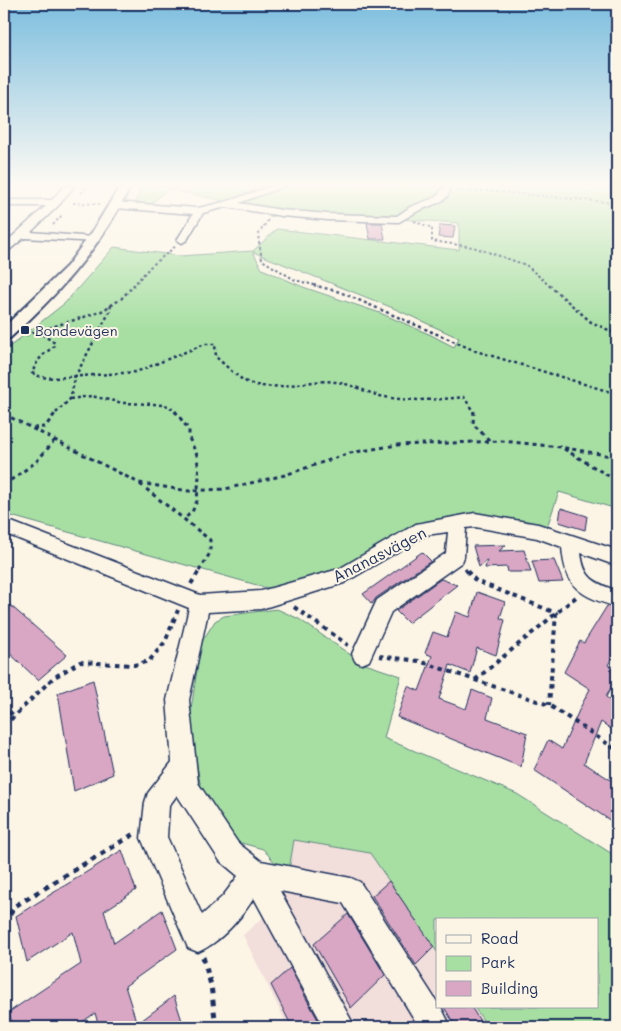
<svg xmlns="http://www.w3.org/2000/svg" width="621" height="1031" viewBox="0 0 621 1031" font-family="Mali,sans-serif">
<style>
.built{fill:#f2dedb}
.green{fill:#a7dfa3;stroke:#618780;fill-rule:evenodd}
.building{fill:#d9a7c4;stroke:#1b2f5e}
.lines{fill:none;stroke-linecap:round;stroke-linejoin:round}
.minor-casing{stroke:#1b2f5e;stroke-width:3}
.major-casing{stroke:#1b2f5e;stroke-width:4}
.path-far4{stroke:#1b2f5e;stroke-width:2;stroke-dasharray:2.5 2.5;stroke-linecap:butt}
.path-far3{stroke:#1b2f5e;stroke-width:2.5;stroke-dasharray:3 3;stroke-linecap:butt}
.path-far2{stroke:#1b2f5e;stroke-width:3;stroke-dasharray:4 4;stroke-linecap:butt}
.path-far1{stroke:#1b2f5e;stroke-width:4;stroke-dasharray:4.5 4.5;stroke-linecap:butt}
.path{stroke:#1b2f5e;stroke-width:5;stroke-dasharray:5.5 5.5;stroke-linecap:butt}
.minor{fill:#fcf5e5;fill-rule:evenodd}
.major{fill:#fcf5e5;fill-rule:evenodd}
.poi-dot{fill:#1b2f5e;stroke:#fcf5e5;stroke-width:2}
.labels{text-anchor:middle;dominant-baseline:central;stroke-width:4;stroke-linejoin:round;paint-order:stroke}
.far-poi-label{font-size:14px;fill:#1b2f5e;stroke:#fcf5e5;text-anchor:start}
.street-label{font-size:16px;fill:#1b2f5e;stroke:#fcf5e5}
</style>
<rect width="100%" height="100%" fill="#fcf5e5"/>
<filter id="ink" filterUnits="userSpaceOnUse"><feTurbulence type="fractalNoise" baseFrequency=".02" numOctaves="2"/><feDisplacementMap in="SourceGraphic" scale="10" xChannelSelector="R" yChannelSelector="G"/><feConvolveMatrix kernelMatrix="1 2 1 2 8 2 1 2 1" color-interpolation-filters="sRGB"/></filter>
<g filter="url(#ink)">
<!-- built -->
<polygon class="built" points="294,840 370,853 437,952 437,1007 474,1007 488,1027 288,1027 243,935 267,914 289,870"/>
<!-- green -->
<g class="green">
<path d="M142,186H617V509L559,492L547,527L508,518L472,515L417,525L340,568L271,589L4,514V351L65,303L114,247L180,256L253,251L277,229L459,250V223L302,213L290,210L270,217L262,213L264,210L168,189L150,205L135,202ZM253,252L393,308L459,338L454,347L431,335L380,313L303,287L262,269Z"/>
<polygon points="277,609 299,619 362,663 401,676 384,738 517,794 617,857 617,1027 488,1027 474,1007 597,1007 597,920 437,920 437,952 370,853 294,840 289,870 278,866 263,849 234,841 201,788 189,723 201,643 215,621 224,616"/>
</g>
<!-- building -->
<g class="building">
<polygon points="367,223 382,223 385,239 370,239"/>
<polygon points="440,225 455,226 453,238 438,237"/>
<polygon points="561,508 587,516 585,530 559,522"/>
<polygon points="506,545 499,551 524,550 531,572 508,572 507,567 485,568 487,560 479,567 473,546"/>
<polygon points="422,552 431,561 376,598 372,604 363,594"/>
<polygon points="554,560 563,582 539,583 532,561"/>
<polygon points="441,579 457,585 408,623 396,611"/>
<polygon points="477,592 505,602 500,618 505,620 496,655 477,648 470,673 450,665 439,699 466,709 472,690 492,698 487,718 527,733 521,767 397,717 408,686 419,691 432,656 425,653 433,632 447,637 456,612 470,617"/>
<polygon points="10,605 67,655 38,680 4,648 4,610"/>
<polygon points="607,606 617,609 617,648 608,665 617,671 617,676 606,697 617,705 617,733 601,722 584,763 617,784 617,825 534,770 548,740 562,749 580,708 590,689 564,672 580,641 584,643"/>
<polygon points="93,680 113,774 74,791 58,693"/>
<polygon points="122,850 136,890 104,911 114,943 162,910 177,949 125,986 137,1024 174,996 184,1027 99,1027 95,1013 75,1027 13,1027 9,1012 81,964 73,932 27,962 16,916"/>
<polygon points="389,881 434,947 416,965 372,896"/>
<polygon points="348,914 385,975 351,1008 314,944"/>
<polygon points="290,968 306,998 322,1027 292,1027 271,985"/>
<polygon points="444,1007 471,1007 484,1027 456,1027"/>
</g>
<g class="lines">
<defs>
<g id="minor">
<polygon points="64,186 74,186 59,205 31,232 94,237 99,240 98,242 24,238 8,251 4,252 4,244 46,206 4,206 4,200 52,200"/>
<polygon points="272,186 285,186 239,203 282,210 328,214 397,216 410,207 434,198 439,194 442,188 448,188 450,190 447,197 440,202 418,211 399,222 328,220 282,216 226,207 203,213 187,240 182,243 177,240 193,214 114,208 109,205 114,202 198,208 228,201"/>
<path d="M475,513L538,524L617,550V566L581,553C584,579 594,582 617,591V607C580,596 565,588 562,547L537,538L475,527L466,528L464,557L462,562L391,612L369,661L362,664L355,661L352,654L377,600L446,553L448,532L426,535L344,583L261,609L208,612L189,700L198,783L238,843L261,861L351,878L360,882L437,1002V1007H441L451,1027H419L343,903L280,891L355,1027H324L254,898C241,918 221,942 198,952L188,948L141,838L145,802L148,793L172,762L167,700L189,608L4,533V519L200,595L261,591L339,569L416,524ZM177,795L220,861L238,876L223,896L202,915L167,837L169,806Z"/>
</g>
<path id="major" d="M120,186H131C98,250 62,290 10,338L4,340V327L67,266L92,232Z"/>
</defs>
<!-- minor casing -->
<use href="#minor" class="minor-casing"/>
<!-- major casing -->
<use href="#major" class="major-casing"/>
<!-- path-far4 -->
<g class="path-far4">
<polyline points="456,191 490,191 617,203"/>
<polyline points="6,193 12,186"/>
<polyline points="81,193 87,186"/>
<polyline points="73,203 100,204"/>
<polyline points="268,220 258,235 262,260 295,280 318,286"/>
<polyline points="414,221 432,228 432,241 473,247 526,265 550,286"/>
<polyline points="53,225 62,215"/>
<polyline points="133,286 150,267 176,246"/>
</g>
<!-- path-far3 -->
<g class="path-far3">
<polyline points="313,285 340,292 476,351 617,394"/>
<polyline points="549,285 591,322 617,334"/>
<path d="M37,331L55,343C53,349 48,350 43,355C38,360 35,366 32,373L41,377L54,378L136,372L205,344H215L216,357C224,364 240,380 249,383C277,393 308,378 336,382C351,384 366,392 380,396C408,402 436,400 464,397L474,413"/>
<polyline points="26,335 100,312 121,299 134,285"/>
<polyline points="70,399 91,396 123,403 154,404 169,406 176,413"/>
<polyline points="56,413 70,399 76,375 110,311 111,305"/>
</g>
<!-- path-far2 -->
<g class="path-far2">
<polyline points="175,411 189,430 189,438 197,455 199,476 197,501 192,512 184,519"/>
<polyline points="474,411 473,424 490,441"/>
<polyline points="4,414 139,483 189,491 225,489 285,475 350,453 397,445 502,441 560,447 617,457"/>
<polyline points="33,428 45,427 57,411"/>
<polyline points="564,449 617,481"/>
<polyline points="140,484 210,540 210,553 198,573"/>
<polyline points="4,485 36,462 55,440"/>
<polyline points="465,569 468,573"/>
</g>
<!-- path-far1 -->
<g class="path-far1">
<polyline points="467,571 476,581 556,613 549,705"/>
<polyline points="191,584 199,571"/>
<polyline points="294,607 348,645"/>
<polyline points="379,656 419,661 549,705 617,750"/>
<polyline points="475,680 576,597"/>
<polyline points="4,704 13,716"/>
<polyline points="4,726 53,678 80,662 134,665 149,661 165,642 178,610"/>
</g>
<!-- path -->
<g class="path">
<polyline points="4,924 15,906 134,834"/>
<polyline points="203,957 211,985 216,1027"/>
</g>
<!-- minor -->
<use href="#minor" class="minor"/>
<!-- major -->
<use href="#major" class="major"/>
</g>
</g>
<!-- sky -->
<linearGradient id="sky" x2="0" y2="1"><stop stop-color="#7cbedf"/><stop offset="0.56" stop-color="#fefaf3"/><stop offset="1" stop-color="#fefaf3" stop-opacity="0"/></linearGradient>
<rect width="621" height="330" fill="url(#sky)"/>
<!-- markers -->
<rect class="poi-dot" x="20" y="325" width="10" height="10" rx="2.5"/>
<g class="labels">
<!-- far-poi labels -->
<g class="far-poi-label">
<text x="35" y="330">Bondevägen</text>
</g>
<!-- street labels -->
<g class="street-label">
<text transform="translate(379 554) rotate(-27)">Ananasvägen</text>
</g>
</g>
<!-- margin -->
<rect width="621" height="1031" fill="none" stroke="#fcf5e5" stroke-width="20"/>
<rect x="10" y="10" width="601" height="1011" fill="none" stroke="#1b2f5e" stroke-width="2" filter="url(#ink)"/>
<!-- legend -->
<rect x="436" y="918" width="162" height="90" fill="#fcf5e5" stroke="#a2a6af"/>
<rect x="446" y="935" width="25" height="8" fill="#fcf5e5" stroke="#a2a6af"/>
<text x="481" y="944" font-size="15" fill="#1b2f5e">Road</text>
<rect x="446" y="956" width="25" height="15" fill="#a7dfa3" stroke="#a2a6af"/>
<text x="481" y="968" font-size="15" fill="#1b2f5e">Park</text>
<rect x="446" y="981" width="25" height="15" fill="#d9a7c4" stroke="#a2a6af"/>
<text x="481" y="994" font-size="15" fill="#1b2f5e">Building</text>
</svg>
